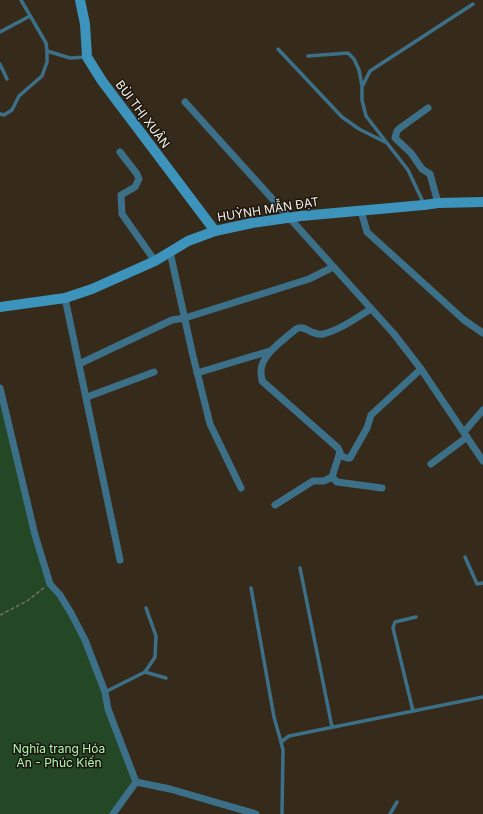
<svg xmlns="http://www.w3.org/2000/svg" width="483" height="814" viewBox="0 0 483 814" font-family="Inter,sans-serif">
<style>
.green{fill:#244725}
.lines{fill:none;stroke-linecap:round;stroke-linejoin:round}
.path{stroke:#786e60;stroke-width:1.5;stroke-dasharray:4 2;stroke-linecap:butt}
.lane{stroke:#3c6f88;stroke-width:3.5}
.street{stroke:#3c6f88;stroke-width:7}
.secondary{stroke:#3c94bc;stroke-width:10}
.labels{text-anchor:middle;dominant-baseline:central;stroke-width:3;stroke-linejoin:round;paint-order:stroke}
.street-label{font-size:12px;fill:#f8f0e6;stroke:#1a150e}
.park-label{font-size:12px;fill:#aff8b1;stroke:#1a150e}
</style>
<rect width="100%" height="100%" fill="#362b1b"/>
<!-- green -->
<polygon class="green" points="0,399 32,535 58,596 82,640 102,692 133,782 110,814 0,814"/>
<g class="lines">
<!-- path -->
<polyline class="path" points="0,615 27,601 45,587"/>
<!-- lane -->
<g class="lane">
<polyline points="21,0 46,43 47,51 70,58 86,57"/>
<polyline points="0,32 30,16"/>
<polyline points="278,49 342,117 359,129 385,142"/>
<polyline points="308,56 348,53 354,59 359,70 362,86 362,100 366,116 408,170 424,204"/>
<polyline points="0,64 7,79"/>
<polyline points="363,85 370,71 473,4"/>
<polyline points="0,114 4,115 12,110 19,96 42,76 47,62 47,51"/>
<polyline points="465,557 477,584 483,583"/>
<polyline points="300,568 332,727"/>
<polyline points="251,588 274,717 281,742"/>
<polyline points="145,672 166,678"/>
<polyline points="105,692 145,672 155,657 156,636 146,608"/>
<polyline points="413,711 393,628 395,622 416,617"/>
<polyline points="282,814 283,750 281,742 289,736 483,697"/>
<polyline points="390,814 397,802"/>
</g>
<!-- street -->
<g class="street">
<polyline points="185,102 394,334 421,369 483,461"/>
<polyline points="428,108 400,128 397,131 395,138 411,153 422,169 430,174 438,203"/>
<polyline points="120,152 137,174 139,179 135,187 121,195 122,214 155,261"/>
<polyline points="361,211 367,232 464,320 483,333"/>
<polyline points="170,252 193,356 210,424 241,488"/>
<polyline points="65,298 120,560"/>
<path d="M371,309C356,318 340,330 323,334C311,336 305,324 296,329C285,339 260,355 261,372C261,375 262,378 262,381L338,448L340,452L332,477L337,482L382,488"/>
<polyline points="79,364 172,320 185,318 309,279 333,267"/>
<polyline points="197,373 270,351"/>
<polyline points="0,388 35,535 50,584 60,595 71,613 85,640 105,692 108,709 136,782"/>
<polyline points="87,397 154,372"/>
<polyline points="464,432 483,410"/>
<polyline points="339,455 347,458 350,458 367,428 371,415 421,369"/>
<polyline points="431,464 467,437"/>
<polyline points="275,505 313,481 324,481 332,477"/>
<polyline points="136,782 170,789 256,814"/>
<polyline points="113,814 136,782"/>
</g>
<!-- secondary -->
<g class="secondary">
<polyline points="80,0 85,24 87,57 102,81 215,231"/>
<polyline points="0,307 65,298 92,289 155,261 188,241 215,231 252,223 301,216 424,205 438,203 483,202"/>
</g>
</g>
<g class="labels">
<!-- street labels -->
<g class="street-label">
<text transform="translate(143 114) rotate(53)">BÙI THỊ XUÂN</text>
<text transform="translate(268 209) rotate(-9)">HUỲNH MẪN ĐẠT</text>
</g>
<!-- park labels -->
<g class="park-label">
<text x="59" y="748">Nghĩa trang Hóa<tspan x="59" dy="14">An - Phúc Kiến</tspan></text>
</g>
</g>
</svg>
